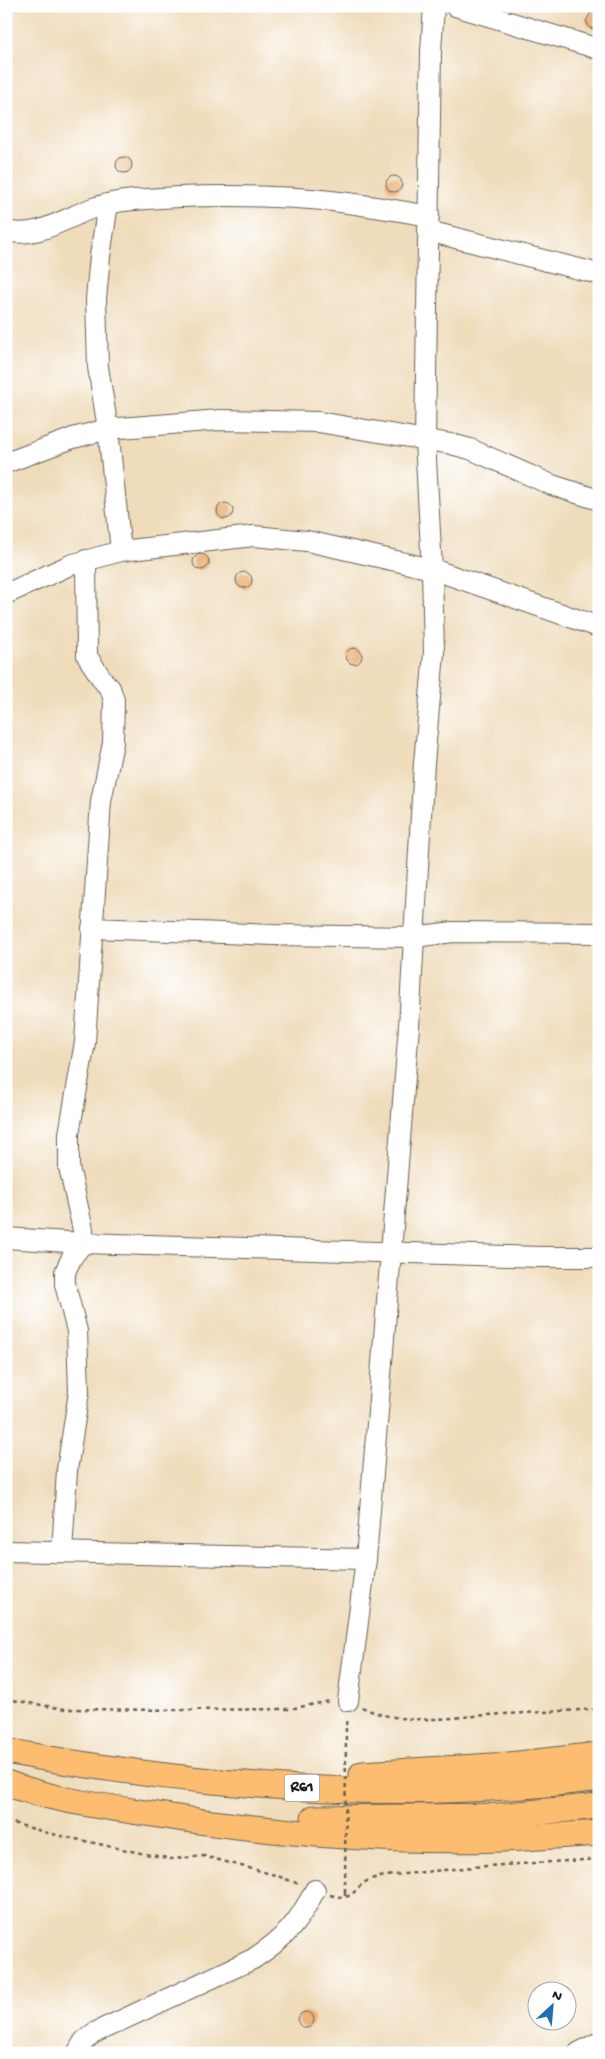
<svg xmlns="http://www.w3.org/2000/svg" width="605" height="2059" viewBox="0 0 605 2059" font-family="'Gochi Hand',sans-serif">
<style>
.building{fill:#ebb279}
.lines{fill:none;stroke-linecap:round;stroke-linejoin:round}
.minor-casing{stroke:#665f54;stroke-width:22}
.major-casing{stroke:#665f54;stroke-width:27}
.path{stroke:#665f54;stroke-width:2.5;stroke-dasharray:4 4;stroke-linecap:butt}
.minor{stroke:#fff;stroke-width:20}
.major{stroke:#fcbd6f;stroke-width:25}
.path-bridge{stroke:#665f54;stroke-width:2.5;stroke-dasharray:4 4;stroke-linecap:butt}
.labels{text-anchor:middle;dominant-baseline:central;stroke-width:4;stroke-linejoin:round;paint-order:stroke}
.shield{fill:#fff;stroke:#606060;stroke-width:1}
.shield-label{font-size:16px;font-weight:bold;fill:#1c1c1c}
</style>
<rect width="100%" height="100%" fill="#fff"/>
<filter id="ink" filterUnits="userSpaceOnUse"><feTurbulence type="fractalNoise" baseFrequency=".02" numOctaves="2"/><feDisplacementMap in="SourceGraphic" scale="10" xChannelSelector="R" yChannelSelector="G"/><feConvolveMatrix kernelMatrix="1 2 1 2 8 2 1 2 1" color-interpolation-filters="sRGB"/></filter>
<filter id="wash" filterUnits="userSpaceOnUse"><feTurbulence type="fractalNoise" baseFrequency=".0096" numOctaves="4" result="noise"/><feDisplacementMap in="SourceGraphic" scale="20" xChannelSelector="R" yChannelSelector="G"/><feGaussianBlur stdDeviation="1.12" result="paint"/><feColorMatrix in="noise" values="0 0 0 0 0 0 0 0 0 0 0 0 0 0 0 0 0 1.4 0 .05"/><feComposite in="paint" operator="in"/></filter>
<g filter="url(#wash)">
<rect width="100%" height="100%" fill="#efdcbb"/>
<g id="blocks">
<!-- building -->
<g class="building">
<polygon points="595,12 599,14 599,28 595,29 590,28 586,21 590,14"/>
<circle cx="124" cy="165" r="8"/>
<circle cx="394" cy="184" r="8"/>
<circle cx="225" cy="511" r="8"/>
<circle cx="201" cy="562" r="8"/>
<circle cx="244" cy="580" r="8"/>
<circle cx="354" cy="656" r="8"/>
<circle cx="306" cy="2020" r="8"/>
</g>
</g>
</g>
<g filter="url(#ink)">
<use href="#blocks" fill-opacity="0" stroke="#665f54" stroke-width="1"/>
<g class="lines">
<defs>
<g id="minor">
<polyline points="455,6 599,49"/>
<polyline points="108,204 100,256 96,299 98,367 108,429 121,551"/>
<path d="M6,231C37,239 65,218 93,208C105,204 121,201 134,200C180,196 227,195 274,197C326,198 378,207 429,216"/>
<polyline points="428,231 599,274"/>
<polyline points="6,463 73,438 108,429 220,420 318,422 451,444 470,449 552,485 599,500"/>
<polyline points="6,594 70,565 121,551 254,536 307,541 432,569 599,627"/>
<polyline points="92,928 274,935 414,937 453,932 599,933"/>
<polyline points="6,1238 83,1243 540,1257 599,1257"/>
<polyline points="6,1551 366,1559"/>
<polyline points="62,1552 67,1470 79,1392 77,1331 65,1284 65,1272 72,1257 83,1243 83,1230 69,1167 69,1134 85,1042 101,801 113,743 114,700 110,688 104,682 87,656 86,560"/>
<polyline points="348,1701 366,1559 391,1252 409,1026 424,763 434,653 432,569 425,440 431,51 434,6"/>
<path d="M77,2053L84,2041L94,2033L253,1959C286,1937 297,1925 315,1890"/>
<polyline points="578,2053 599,2042"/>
</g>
<g id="major">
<path d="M6,1751C201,1788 401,1804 599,1778"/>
<polyline points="362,1774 509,1765 599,1755"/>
<path d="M6,1783C52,1800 99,1806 146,1813C259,1832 387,1843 501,1839C533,1838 566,1835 599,1833"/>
<polyline points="314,1818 498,1816 599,1806"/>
</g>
</defs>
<!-- minor casing -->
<use href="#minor" class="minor-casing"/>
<!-- major casing -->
<use href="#major" class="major-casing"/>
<!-- path -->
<g class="path">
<polyline points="6,1699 65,1709 179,1710 290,1709 330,1701"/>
<path d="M362,1707C400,1726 446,1718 487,1715C524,1713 562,1711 599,1709"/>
<polyline points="346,1725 347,1717"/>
<polyline points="6,1821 48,1833 145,1854 173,1859 204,1856 275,1875 299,1884"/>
<polyline points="345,1892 345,1897"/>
<path d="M330,1895C356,1902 351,1889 369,1880C373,1878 379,1877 385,1876L473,1867L599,1859"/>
</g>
<!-- minor -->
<use href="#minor" class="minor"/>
<!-- major -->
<use href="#major" class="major"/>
<!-- path-bridge -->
<polyline class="path-bridge" points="345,1892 346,1725"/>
</g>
</g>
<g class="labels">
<!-- shield labels -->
<rect class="shield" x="284.5" y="1774.5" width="35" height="27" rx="4"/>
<g class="shield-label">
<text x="302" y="1788">R61</text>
</g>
</g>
<!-- margin -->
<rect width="605" height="2059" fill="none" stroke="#fff" stroke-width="25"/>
<!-- north arrow -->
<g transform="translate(552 2006) rotate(26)"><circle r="24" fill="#ffffff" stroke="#a4a4a4"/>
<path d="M0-4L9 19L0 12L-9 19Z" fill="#1f6fb2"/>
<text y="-8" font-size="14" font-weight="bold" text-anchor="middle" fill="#1c1c1c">N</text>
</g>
</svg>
